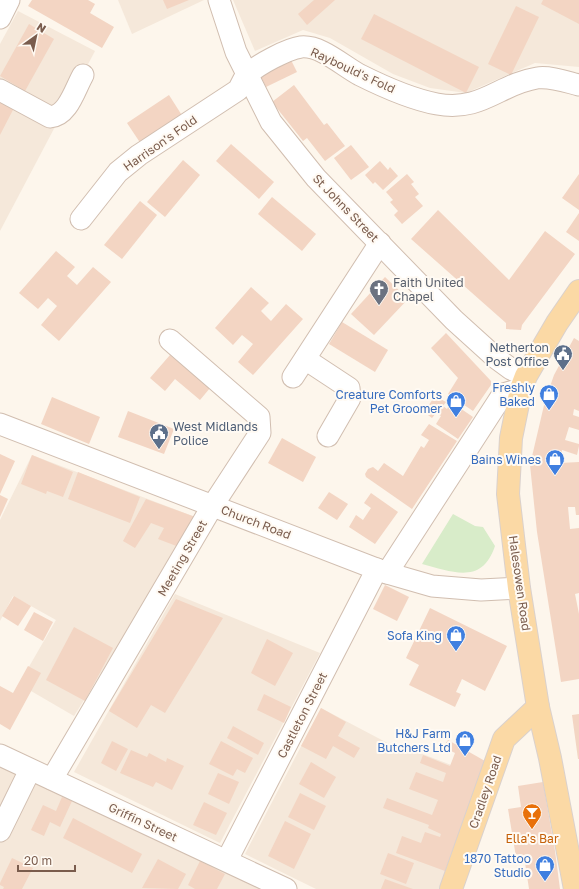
<svg xmlns="http://www.w3.org/2000/svg" width="579" height="889" viewBox="0 0 579 889" font-family="'Golos Text',sans-serif">
<style>
.residential{fill:#f5e8da}
.green{fill:#d8ecc9}
.building{fill:#f3d5c3}
.lines{fill:none;stroke-linecap:round;stroke-linejoin:round}
.minor-casing{stroke:#d1beb0;stroke-width:23}
.major-casing{stroke:#dad1cd;stroke-width:24}
.minor{stroke:#fff;stroke-width:21}
.major{stroke:#fbd9a5;stroke-width:22}
.labels{text-anchor:middle;dominant-baseline:central;stroke-width:4;stroke-linejoin:round;paint-order:stroke}
.street-label{font-size:12px;fill:#7a5c4d;stroke:#fffaf3}
.worship-label{font-size:12px;fill:#5b616d;stroke:#fffaf3;text-anchor:start}
.service-label{font-size:12px;fill:#4e5e75;stroke:#fffaf3;text-anchor:end}
.shop-label{font-size:12px;fill:#366cbe;stroke:#fffaf3;text-anchor:end}
.food-label{font-size:12px;fill:#c56008;stroke:#fffaf3}
</style>
<rect width="100%" height="100%" fill="#fdf6ec"/>
<!-- residential -->
<g class="residential">
<polygon points="118,0 204,0 132,34"/>
<polygon points="233,0 579,0 579,67 535,63 466,93 430,88 393,74 330,38 303,30 255,51"/>
<polygon points="18,11 95,51 0,231 0,44"/>
<polygon points="32,455 198,518 74,716 19,684 56,620 13,596 0,621 0,520"/>
<polygon points="175,594 320,653 220,843 74,772"/>
<polygon points="321,708 397,748 399,745 480,776 439,889 316,889 245,854"/>
<polygon points="0,765 262,889 0,889"/>
</g>
<!-- green -->
<path class="green" d="M453,514L475,526L483,527L495,546C482,585 453,572 422,564Z"/>
<!-- building -->
<g class="building">
<polygon points="32,0 88,0 95,4 90,13 114,27 102,48 28,6"/>
<polygon points="163,0 189,0 167,9"/>
<polygon points="314,0 335,0 307,25 298,14"/>
<polygon points="543,0 579,0 579,24 541,4"/>
<polygon points="516,6 539,17 511,75 488,64"/>
<polygon points="374,14 479,67 466,93 361,39"/>
<polygon points="29,24 54,39 25,91 0,76"/>
<polygon points="290,58 297,72 266,87 259,73"/>
<polygon points="294,85 324,125 327,123 345,146 325,161 307,138 303,141 272,102"/>
<polygon points="169,95 183,117 141,144 127,123"/>
<polygon points="0,101 14,108 0,135"/>
<polygon points="231,144 274,182 259,199 216,161"/>
<polygon points="351,145 369,167 351,180 334,158"/>
<polygon points="183,160 200,175 165,217 147,202"/>
<polygon points="380,161 388,170 390,167 398,176 383,190 375,182 373,184 365,175"/>
<polygon points="407,174 414,182 411,184 419,194 415,197 423,206 402,224 394,215 398,211 390,202 393,200 386,192"/>
<polygon points="579,174 579,210 562,198"/>
<polygon points="272,197 316,234 302,251 258,214"/>
<polygon points="140,201 157,215 122,259 104,245"/>
<polygon points="438,210 509,280 545,231 575,254 522,325 521,330 506,329 506,323 411,239"/>
<polygon points="579,213 579,241 566,232"/>
<polygon points="56,251 75,267 67,276 77,285 93,267 111,282 59,341 41,325 57,306 48,298 38,309 19,293"/>
<polygon points="385,277 408,299 374,335 351,314"/>
<polygon points="251,287 269,303 261,311 271,321 286,304 303,319 253,375 238,362 253,344 242,335 233,345 215,328"/>
<polygon points="342,322 388,350 375,372 329,344"/>
<polygon points="446,333 491,381 491,385 473,411 448,394 458,378 431,348"/>
<polygon points="574,338 579,341 579,411 574,409 573,415 579,417 579,430 569,427 565,440 579,444 579,446 577,455 562,450 560,463 579,462 579,515 576,515 575,507 568,507 570,529 579,528 579,593 575,594 579,614 579,679 561,682 537,532 530,465 545,401 554,375"/>
<polygon points="170,355 210,388 200,400 175,379 165,391 150,378"/>
<polygon points="435,396 446,402 443,406 447,409 451,402 473,417 458,439 436,424 441,416 436,413 432,418 424,412"/>
<polygon points="52,397 100,417 89,444 41,424"/>
<polygon points="128,411 174,429 164,454 118,437"/>
<polygon points="429,424 457,441 412,509 366,477 365,474 368,469 373,467 378,471 384,463 403,476 421,446 424,448 429,440 421,435"/>
<polygon points="282,438 316,457 303,482 268,463"/>
<polygon points="0,454 15,461 0,494"/>
<polygon points="32,455 73,472 63,497 47,491 46,494 21,484"/>
<polygon points="78,472 140,497 130,523 68,499"/>
<polygon points="329,492 348,504 337,520 318,508"/>
<polygon points="371,493 398,512 375,544 349,527 356,515 363,520 371,508 364,503"/>
<polygon points="0,495 8,499 0,517"/>
<polygon points="146,499 198,518 179,547 158,539 164,528 151,523 135,548 123,541"/>
<polygon points="385,585 409,597 397,621 373,609"/>
<polygon points="14,596 31,606 18,626 2,616"/>
<polygon points="176,599 223,618 165,713 151,705 137,728 109,711"/>
<polygon points="430,608 507,646 485,691 462,679 456,692 461,694 455,707 409,685 419,665 406,658"/>
<polygon points="34,612 53,622 43,641 24,630"/>
<polygon points="74,627 113,648 85,701 46,680"/>
<polygon points="267,639 293,653 275,686 251,673"/>
<polygon points="28,666 41,673 10,730 0,724 0,686 13,693"/>
<polygon points="264,694 291,707 284,723 257,710"/>
<polygon points="321,708 346,722 338,736 360,748 354,758 333,746 326,759 301,746"/>
<polygon points="579,714 579,759 578,759 572,715"/>
<polygon points="233,726 264,743 258,755 227,738"/>
<polygon points="448,740 485,761 445,871 396,853 402,836 421,843 425,832 440,837 441,834 428,828 429,825 383,808 387,798 432,815 438,800 409,789 416,772 443,782 446,773 420,763 423,755 450,766 455,753 443,747"/>
<polygon points="112,741 128,749 116,771 101,763"/>
<polygon points="221,741 253,758 245,773 237,769 233,776 209,764"/>
<polygon points="131,750 147,757 149,753 166,762 167,758 184,766 172,790 156,782 153,787 120,773"/>
<polygon points="311,762 336,777 324,798 299,784"/>
<polygon points="218,773 239,782 229,804 208,794"/>
<polygon points="543,782 555,851 560,889 529,889 524,856 516,857 508,809 521,807 518,786"/>
<polygon points="300,793 326,806 314,830 288,817"/>
<polygon points="62,797 72,801 60,827 50,822 44,836 31,830 43,805 56,811"/>
<polygon points="204,802 227,813 216,835 193,825"/>
<polygon points="73,818 142,854 132,873 63,838"/>
<polygon points="285,821 311,834 294,869 268,856"/>
<polygon points="388,853 414,863 406,884 380,874"/>
<polygon points="12,858 33,868 22,889 3,889 4,887 0,885 0,883"/>
<polygon points="158,859 186,874 178,889 142,888"/>
<polygon points="200,861 225,874 217,889 195,889 188,885"/>
<polygon points="385,879 413,889 381,889"/>
</g>
<g class="lines">
<defs>
<g id="minor">
<polyline points="219,0 236,52 271,122 316,178 454,320 496,358 511,369 526,376"/>
<polyline points="0,18 9,0"/>
<path d="M0,90L50,117C68,116 75,89 83,75"/>
<path d="M81,219L118,172L139,155L238,90C241,86 243,79 247,75C257,65 287,49 301,47C321,45 343,66 360,75C384,87 410,99 437,104C482,112 499,84 537,78C550,76 567,82 579,85"/>
<polyline points="305,359 349,388 350,398 328,436"/>
<polyline points="293,377 380,243"/>
<polyline points="0,424 387,573 432,586 481,590 519,588"/>
<polyline points="387,573 503,394 521,389"/>
<polyline points="0,755 286,889"/>
<polyline points="52,779 213,505 260,433 259,417 170,340"/>
<polyline points="0,831 30,770"/>
<polyline points="227,860 377,569"/>
</g>
<g id="major">
<polyline points="451,889 504,739 538,707"/>
<polyline points="575,889 550,758 538,707 519,588 508,494 511,438 521,389 526,376 557,323 579,291"/>
</g>
</defs>
<!-- minor casing -->
<use href="#minor" class="minor-casing"/>
<!-- major casing -->
<use href="#major" class="major-casing"/>
<!-- minor -->
<use href="#minor" class="minor"/>
<!-- major -->
<use href="#major" class="major"/>
</g>
<!-- icons -->
<defs>
<symbol id="church-pin" viewBox="-11 -11 22 30"><path d="M0 17L-7.5 6A9.5 9.5 0 1 1 7.5 6Z" fill="#6b7280" stroke="#fffaf3"/><path d="M-1.2-6h2.4v3.5h3.3v2.4h-3.3V6h-2.4V-.1h-3.3v-2.4h3.3Z" fill="#fff"/></symbol>
<symbol id="civic-pin" viewBox="-11 -11 22 30"><path d="M0 17L-7.5 6A9.5 9.5 0 1 1 7.5 6Z" fill="#5c6f8a" stroke="#fffaf3"/><path d="M-.6-6.5H3V-4.5H.6V-3L4-1V1h2V6H-6V1h2V-1L-.6-3ZM-1.2 2.5V6h2.4V2.5Z" fill="#fff"/></symbol>
<symbol id="shop-pin" viewBox="-11 -11 22 30"><path d="M0 17L-7.5 6A9.5 9.5 0 1 1 7.5 6Z" fill="#3f7fe0" stroke="#fffaf3"/><path d="M-5-2.5h2.3a2.7 3.5 0 0 1 5.4 0H5L5.5 6h-11ZM-1.5-2.5h3a1.5 2.3 0 0 0-3 0Z" fill="#fff"/></symbol>
<symbol id="bar-pin" viewBox="-11 -11 22 30"><path d="M0 17L-7.5 6A9.5 9.5 0 1 1 7.5 6Z" fill="#e8710a" stroke="#fffaf3"/><path d="M-6-5H6L.8 .8V4.5H3.5V6h-7V4.5H-.8V.8Z" fill="#fff"/></symbol>
</defs>
<g fill-rule="evenodd">
<use href="#church-pin" x="368" y="278" width="22" height="30"/>
<use href="#civic-pin" x="552" y="343" width="22" height="30"/>
<use href="#shop-pin" x="538" y="383" width="22" height="30"/>
<use href="#shop-pin" x="445" y="390" width="22" height="30"/>
<use href="#civic-pin" x="148" y="422" width="22" height="30"/>
<use href="#shop-pin" x="544" y="448" width="22" height="30"/>
<use href="#shop-pin" x="445" y="624" width="22" height="30"/>
<use href="#shop-pin" x="454" y="729" width="22" height="30"/>
<use href="#bar-pin" x="521" y="802" width="22" height="30"/>
<use href="#shop-pin" x="534" y="854" width="22" height="30"/>
</g>
<g class="labels">
<!-- street labels -->
<g class="street-label">
<text transform="translate(353 70) rotate(25)">Raybould's Fold</text>
<text transform="translate(160 143) rotate(-35)">Harrison's Fold</text>
<text transform="translate(346 208) rotate(46)">St Johns Street</text>
<text transform="translate(256 522) rotate(21)">Church Road</text>
<text transform="translate(182 558) rotate(-60)">Meeting Street</text>
<text transform="translate(520 583) rotate(82)">Halesowen Road</text>
<text transform="translate(302 715) rotate(-63)">Castleton Street</text>
<text transform="translate(485 792) rotate(-71)">Cradley Road</text>
<text transform="translate(143 822) rotate(25)">Griffin Street</text>
</g>
<!-- worship labels -->
<g class="worship-label">
<text x="393" y="282">Faith United<tspan x="393" dy="14">Chapel</tspan></text>
</g>
<!-- service labels -->
<g class="service-label">
<text x="549" y="347">Netherton<tspan x="549" dy="14">Post Office</tspan></text>
<text x="173" y="426" text-anchor="start">West Midlands<tspan x="173" dy="14">Police</tspan></text>
</g>
<!-- shop labels -->
<g class="shop-label">
<text x="535" y="387">Freshly<tspan x="535" dy="14">Baked</tspan></text>
<text x="442" y="394">Creature Comforts<tspan x="442" dy="14">Pet Groomer</tspan></text>
<text x="541" y="459">Bains Wines</text>
<text x="442" y="635">Sofa King</text>
<text x="451" y="733">H&amp;J Farm<tspan x="451" dy="14">Butchers Ltd</tspan></text>
<text x="531" y="858">1870 Tattoo<tspan x="531" dy="14">Studio</tspan></text>
</g>
<!-- food labels -->
<g class="food-label">
<text x="532" y="838">Ella's Bar</text>
</g>
</g>
<!-- north arrow -->
<g transform="translate(36 36) rotate(33)" stroke="#fffaf3" stroke-width="3" paint-order="stroke">
<path d="M0-3L7 15L0 10L-7 15Z" fill="#7a5c4d"/>
<text y="-6" font-size="11" font-weight="bold" text-anchor="middle" fill="#7a5c4d">N</text>
</g>
<!-- scale -->
<path d="M18 865v6h57v-6" fill="none" stroke="#7a5c4d" stroke-width="2"/>
<text x="24" y="865" font-size="12" fill="#7a5c4d" stroke="#fffaf3" stroke-width="3" paint-order="stroke">20 m</text>
</svg>
